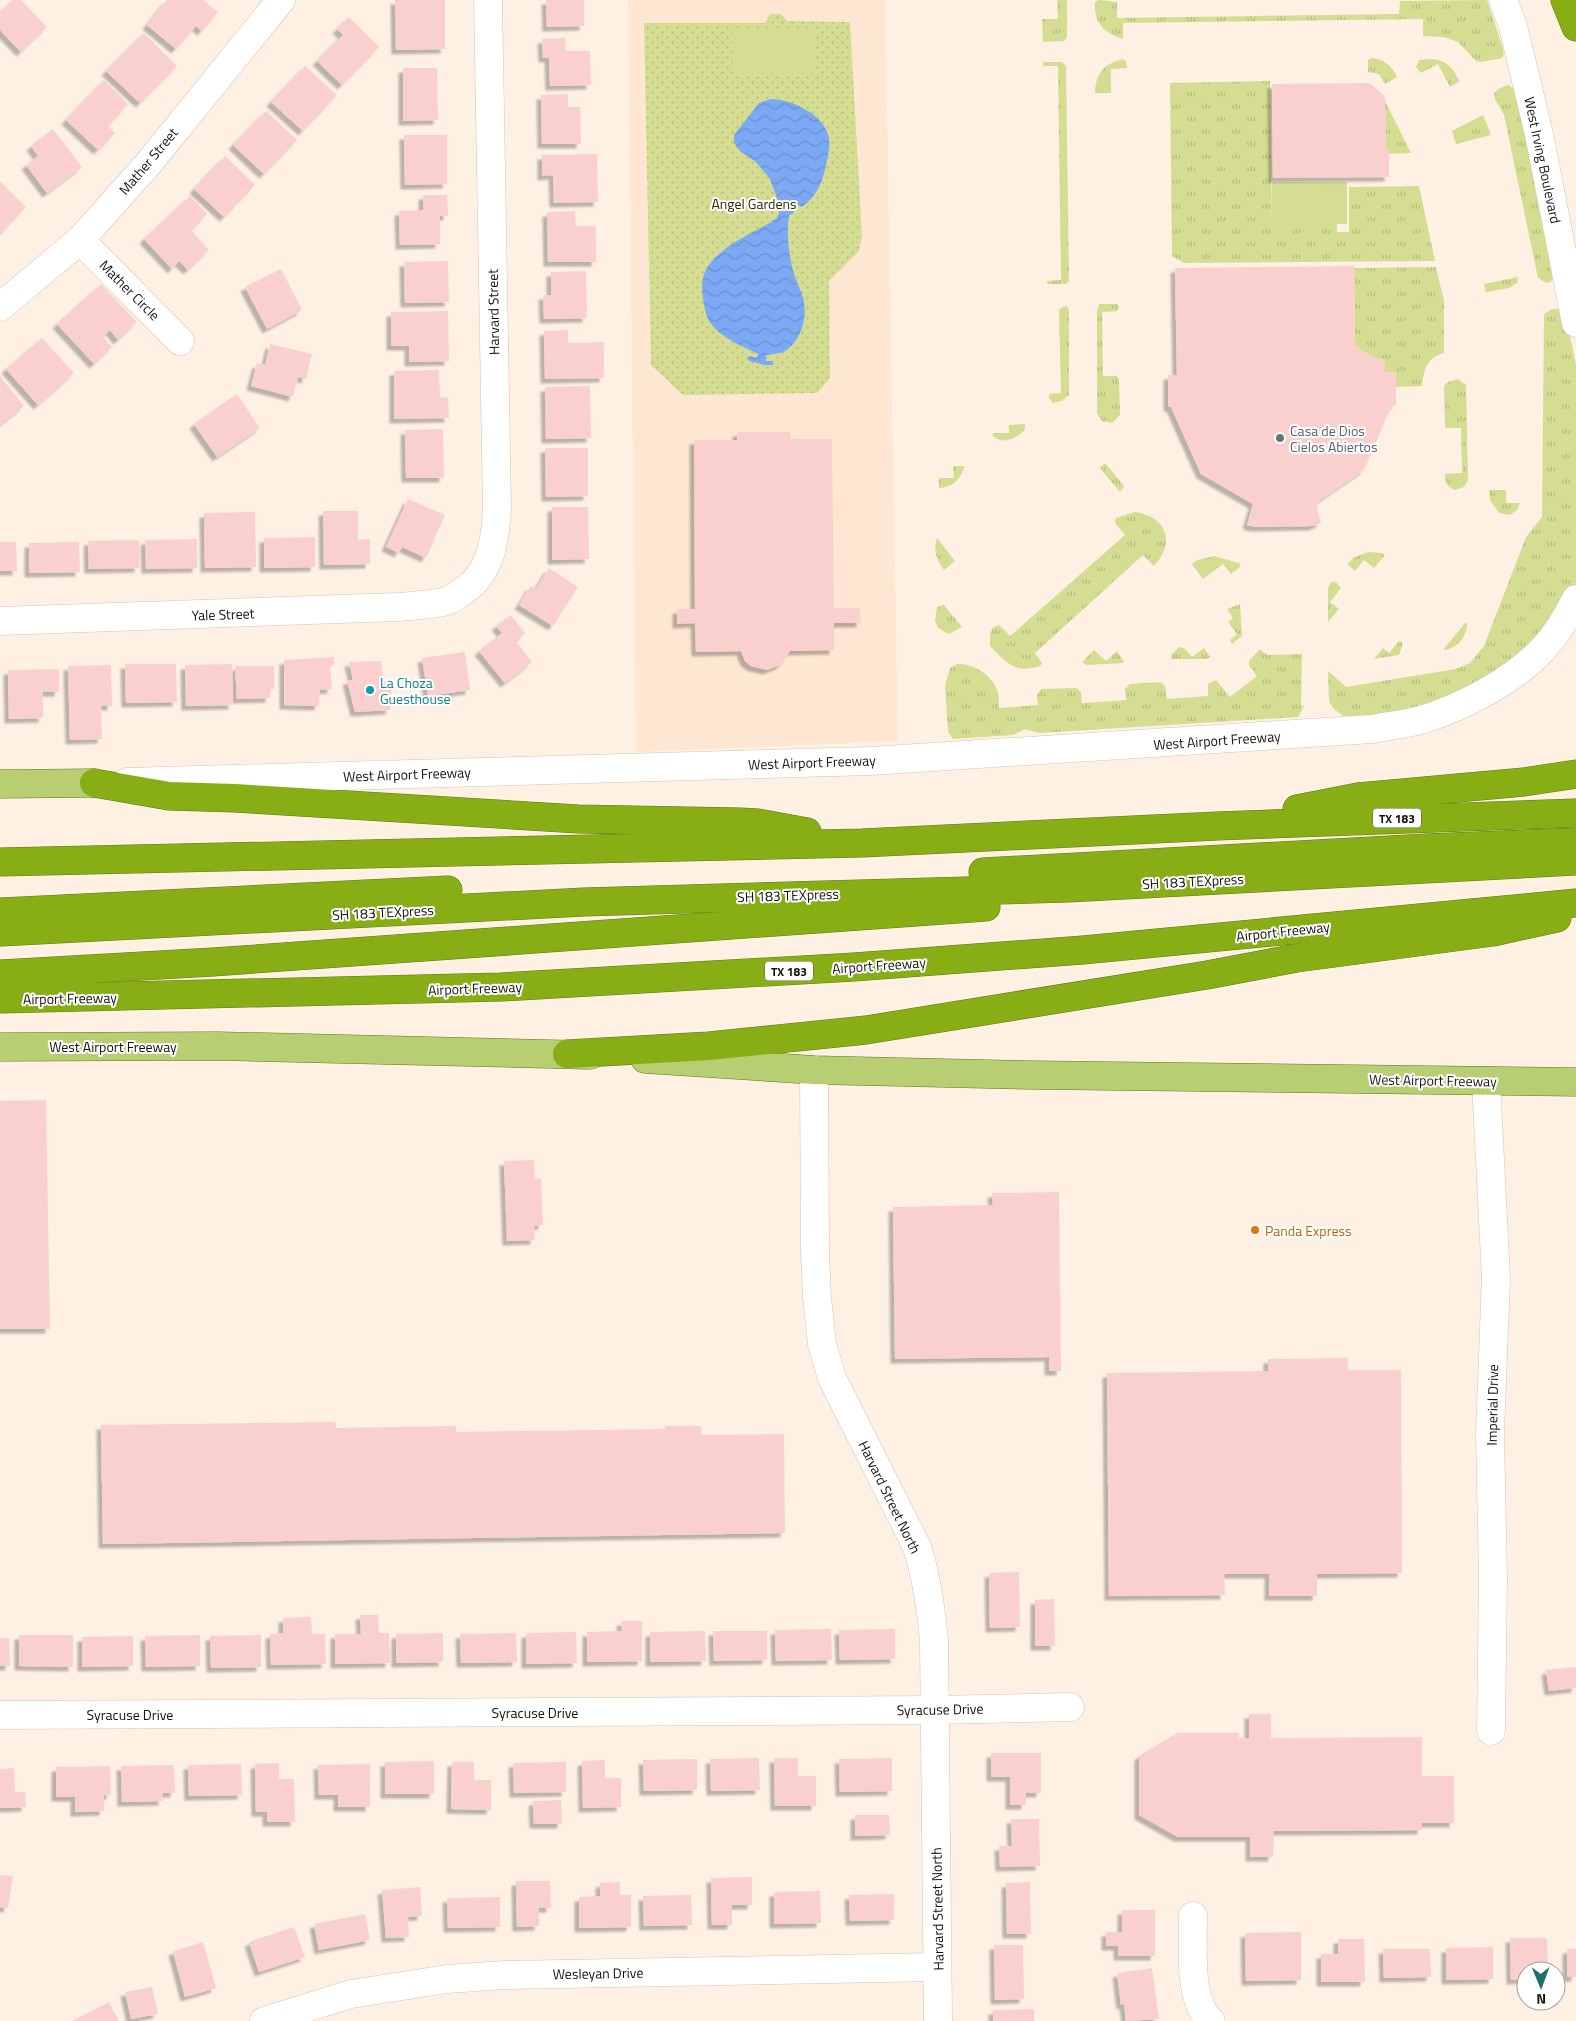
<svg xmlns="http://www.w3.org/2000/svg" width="1576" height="2021" viewBox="0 0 1576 2021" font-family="'Titillium Web',sans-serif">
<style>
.built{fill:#fde7d2}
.grass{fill:url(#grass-tufts)}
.park{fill:url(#park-dots)}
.pitch{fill:#d4dd92}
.water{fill:url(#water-waves)}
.building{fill:#fad0ce;filter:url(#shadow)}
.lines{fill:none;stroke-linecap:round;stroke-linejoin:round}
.minor-casing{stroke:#d3c4b5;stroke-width:29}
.major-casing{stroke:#607712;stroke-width:29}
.highway-casing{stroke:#607712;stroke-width:29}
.minor{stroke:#fff;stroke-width:28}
.major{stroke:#b8ce73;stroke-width:28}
.highway{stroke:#88ae16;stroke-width:28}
.worship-dot{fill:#6b7280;stroke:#fff;stroke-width:2}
.culture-dot{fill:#0f9aa8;stroke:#fff;stroke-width:2}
.food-dot{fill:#e8710a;stroke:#fff;stroke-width:2}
.labels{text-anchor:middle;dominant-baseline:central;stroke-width:4;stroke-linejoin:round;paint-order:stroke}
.shield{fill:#fff;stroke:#5c5854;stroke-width:1}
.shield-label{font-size:12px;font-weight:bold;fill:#16110b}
.street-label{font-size:14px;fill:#16110b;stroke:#fff}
.park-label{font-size:14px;fill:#292c03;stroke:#fff}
.worship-label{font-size:14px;fill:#5b616d;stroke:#fff;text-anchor:start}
.culture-label{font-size:14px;fill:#0d838f;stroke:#fff;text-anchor:start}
.food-label{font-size:14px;fill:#c56008;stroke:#fff;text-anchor:start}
</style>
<defs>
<pattern id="grass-tufts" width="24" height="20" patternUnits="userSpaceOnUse" patternTransform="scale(1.25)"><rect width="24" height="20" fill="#d4dd92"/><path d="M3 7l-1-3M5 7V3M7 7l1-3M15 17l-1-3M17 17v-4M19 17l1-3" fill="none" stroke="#b5bd7d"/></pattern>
<pattern id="park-dots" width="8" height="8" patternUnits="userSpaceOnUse" patternTransform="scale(1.25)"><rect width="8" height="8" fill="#d4dd92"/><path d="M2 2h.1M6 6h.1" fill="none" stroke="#b5bd7d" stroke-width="1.8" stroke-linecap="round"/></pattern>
<pattern id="water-waves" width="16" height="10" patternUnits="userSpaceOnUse" patternTransform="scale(1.25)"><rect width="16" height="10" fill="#7ba9f4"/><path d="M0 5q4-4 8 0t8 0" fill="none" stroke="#6a90d0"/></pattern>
<filter id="shadow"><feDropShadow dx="-4.5" dy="4.5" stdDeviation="1" flood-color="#0004"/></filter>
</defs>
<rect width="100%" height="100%" fill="#fef1e4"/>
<!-- built -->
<polygon class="built" points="628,0 885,0 898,741 636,752"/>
<!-- grass -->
<g class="grass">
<polygon points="1057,0 1067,0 1067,37 1064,41 1043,42 1042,19 1058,19"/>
<path d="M1099,0L1117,2V18L1399,14L1400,1L1487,0L1504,52L1502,58L1481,62L1476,61L1458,42L1444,37L1423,36V19L1123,23V39C1105,34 1093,22 1095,2Z"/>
<path d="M1371,58C1383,58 1393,67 1397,77L1385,84L1379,74L1368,72V60Z"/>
<path d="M1122,59L1126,61L1127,68L1111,69V93H1095C1096,73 1103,65 1122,59Z"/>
<path d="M1433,59C1448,61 1452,68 1460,81L1450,87L1438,64L1421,73L1416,67L1419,60Z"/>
<polygon points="1043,62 1062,62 1066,66 1069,281 1066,284 1048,284 1046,281 1061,280 1058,66 1043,66"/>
<polygon points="1270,81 1272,224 1337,224 1337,232 1349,232 1349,187 1419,186 1435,261 1184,263 1172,256 1170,83"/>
<polygon points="1508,85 1515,89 1555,274 1551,282 1546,283 1538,278 1504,115 1495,99 1494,93 1500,88"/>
<polygon points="1385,101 1411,153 1389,154 1389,150 1386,150"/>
<polygon points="1483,115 1491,135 1456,144 1452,131"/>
<path d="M1436,267L1444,301V353C1426,358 1424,370 1422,386L1396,387L1385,372V359H1377L1355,346L1354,268Z"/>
<polygon points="1518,277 1517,283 1509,288 1486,292 1484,284"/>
<polygon points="1099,304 1117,304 1119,307 1117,311 1102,312 1103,376 1117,376 1119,379 1120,415 1112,423 1102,421 1097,413 1097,310"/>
<polygon points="1067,306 1069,310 1069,395 1062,401 1053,403 1049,398 1049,394 1061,393 1059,310 1062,307"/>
<polygon points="1552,309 1560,309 1566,317 1576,365 1576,585 1573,594 1528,653 1487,683 1414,712 1363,717 1343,716 1334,709 1329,702 1328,671 1346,687 1456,669 1470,663 1484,646 1526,537 1542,517 1544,314"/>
<path d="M1458,379L1466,385L1468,480L1464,487L1455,490C1447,487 1445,482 1445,474L1462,473L1461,428H1445L1444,386L1448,382Z"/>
<path d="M1025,424V429C1017,439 1002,446 992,435L994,433H1009V425Z"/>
<polygon points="1104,464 1106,464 1124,486 1121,491 1119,491 1100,468"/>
<path d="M953,466H965C959,480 954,487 939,488V478H954Z"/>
<polygon points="1489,490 1506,490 1506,503 1520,503 1517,510 1510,515 1499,513 1490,500"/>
<path d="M1135,512C1167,517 1176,542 1154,566L1143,555L1035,653L1042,663L1040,666C1015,674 1007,663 990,646V634L993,627L999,625L1010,636L1125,535L1115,523L1116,518Z"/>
<path d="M937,538L955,561L944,570C936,558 933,552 937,538Z"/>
<polygon points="1368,552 1382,553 1385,555 1374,568 1364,560 1355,571 1347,564 1353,558"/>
<polygon points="1214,556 1239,563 1241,566 1231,574 1223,564 1203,579 1192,564 1198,560"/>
<polygon points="1331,582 1336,582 1341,588 1330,602 1339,609 1328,622 1328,588"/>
<polygon points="1240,604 1242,636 1232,644 1230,640 1237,634 1228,622 1233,618 1227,609"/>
<polygon points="944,605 962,627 949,634 938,628 935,621 937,607"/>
<path d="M1465,623H1467C1467,637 1457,649 1443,650Z"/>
<polygon points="1399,641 1403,643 1399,655 1374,659 1383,648 1389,653"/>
<polygon points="1179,647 1184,648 1192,657 1204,648 1210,657 1207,659 1171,659 1172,654"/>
<path d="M1260,649L1267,655L1302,654L1301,705L1304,706L1298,717L1039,733L1025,729L1013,735L953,739L948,732L945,686L950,668L957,664C974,663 993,676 998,692C999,697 999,703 999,708L1038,705L1037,695L1041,689L1076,688L1081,692L1082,703L1126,700L1125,689L1130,684L1161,682L1165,686L1167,699L1208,696V684L1216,680L1230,697L1257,676L1249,665V661Z"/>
<polygon points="1094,650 1106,661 1117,651 1124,662 1123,663 1087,665 1083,663 1083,661"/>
</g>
<!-- park -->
<polygon class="park" points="770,14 781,14 787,21 850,22 862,237 859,251 829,281 830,378 817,393 683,395 651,365 644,23 765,23"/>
<!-- pitch -->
<g class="pitch">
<polygon points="732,28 815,28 816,73 733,73"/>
<rect x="1272" y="182" width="75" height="42"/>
</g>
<!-- water -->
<g class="water">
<path d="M771,99C792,99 825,115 829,138C830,148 828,158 825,169C821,186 816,196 802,207L788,200L778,201L770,179L756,162L740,151L734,143V135L759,103Z"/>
<path d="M780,205H785L795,211L789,216C786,235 789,256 794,274C797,284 803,293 804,303C807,320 800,342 785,351C780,354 772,354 766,355V361H773V365H764L747,360L750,356L757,358L758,354C742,346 723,339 712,325C707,319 705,311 704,304C699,279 703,266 724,250C740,237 760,230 777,218L780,210Z"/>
</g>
<!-- building -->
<g class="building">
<polygon points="13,0 21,0 47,27 21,52 0,30 0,12"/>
<polygon points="167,0 203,0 218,12 202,31 196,26 176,49 147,25"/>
<polygon points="395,0 445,0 445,49 396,50"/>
<polygon points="546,0 584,0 584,26 547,27"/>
<polygon points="349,17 379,47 342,85 317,61 343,35 337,29"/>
<polygon points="144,33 177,66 140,103 106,71"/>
<polygon points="565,38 566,51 590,51 591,85 550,86 549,58 543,58 542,39"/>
<polygon points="305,66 337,95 303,131 271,102"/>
<polygon points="403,68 437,68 438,120 403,121"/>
<polygon points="104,80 128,104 108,126 115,133 98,150 66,120"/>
<polygon points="1365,83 1371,84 1385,97 1386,150 1389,150 1389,177 1273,178 1272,84"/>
<polygon points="568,94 568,107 580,107 581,144 542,144 541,95"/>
<polygon points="266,111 297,140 264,174 233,145"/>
<polygon points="53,129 82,167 47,193 26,165 38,156 31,146"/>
<polygon points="404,135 447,135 447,184 405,185"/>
<polygon points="597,154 598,202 554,203 553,175 542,176 542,155"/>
<polygon points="225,156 255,185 224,217 194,189"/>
<polygon points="0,181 26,207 1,233 0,232"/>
<polygon points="423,195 447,195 448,216 440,216 440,244 400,245 399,211 423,210"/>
<polygon points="190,196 207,214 191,230 209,250 188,270 179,261 172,269 144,239"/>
<polygon points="575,211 576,226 596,226 596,262 548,262 547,212"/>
<polygon points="448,261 449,302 405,303 404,262"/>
<polygon points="1354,266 1355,346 1377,359 1385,359 1385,372 1396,372 1396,405 1392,405 1364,470 1316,503 1321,523 1312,526 1255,527 1247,525 1253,504 1201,474 1171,407 1168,407 1168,375 1177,375 1175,268"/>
<polygon points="281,269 302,310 267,329 245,287"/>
<polygon points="586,271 587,318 544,319 543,295 551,295 551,272"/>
<polygon points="101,284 137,322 118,340 110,330 103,337 112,347 94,364 57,324"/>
<polygon points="448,311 449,361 409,362 409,346 391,346 391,312"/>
<polygon points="568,330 568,343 604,342 604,378 545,379 544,331"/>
<polygon points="42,338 74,373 38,405 6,369"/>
<polygon points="270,344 312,354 306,379 298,377 293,397 251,386 257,363 265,365"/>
<polygon points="439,370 440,398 448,397 449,418 394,419 394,371"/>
<polygon points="0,376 24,406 0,425"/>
<polygon points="590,386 591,438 546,439 545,387"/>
<polygon points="237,394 260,428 217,457 194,424"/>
<polygon points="443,429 444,478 406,478 405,430"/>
<polygon points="737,432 790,432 790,439 832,439 834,608 860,608 861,623 834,623 834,650 790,651 785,660 780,665 767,670 751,666 745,661 741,651 696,652 695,623 677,624 677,609 695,609 694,440 737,440"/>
<polygon points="545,448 588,448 588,496 546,497"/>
<polygon points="408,499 445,515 426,558 402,547 399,553 386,547"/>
<polygon points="552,507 588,507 589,559 552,560"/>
<polygon points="323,511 358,511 358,540 370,539 370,564 324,565"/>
<polygon points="255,512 256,567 205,568 204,513"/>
<polygon points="315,537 315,567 264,568 264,538"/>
<polygon points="197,539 197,568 146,569 145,540"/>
<polygon points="139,540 139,568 89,569 88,541"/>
<polygon points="0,542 16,542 17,571 0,571"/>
<polygon points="79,542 80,572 29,573 29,543"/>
<polygon points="549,568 578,587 553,626 519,605 531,586 536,589"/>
<polygon points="511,615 525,633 516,641 532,662 505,683 479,651 502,633 496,626"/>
<polygon points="465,652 470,690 428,696 422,658"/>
<polygon points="334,657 334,665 330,666 332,689 320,690 319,706 284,705 284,660"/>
<polygon points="381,661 383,681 392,681 390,710 355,712 347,680 353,680 349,662"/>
<polygon points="125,664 176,664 177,702 126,703"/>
<polygon points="232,664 233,705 186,706 185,665"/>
<polygon points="111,665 112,706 101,706 102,739 70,740 68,666"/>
<polygon points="235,666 274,666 274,689 270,689 270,698 237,699"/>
<polygon points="59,669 59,692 43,692 43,718 9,719 8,670"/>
<polygon points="46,1100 50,1329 0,1329 0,1101"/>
<polygon points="534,1160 535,1179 541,1178 543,1225 534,1226 535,1240 507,1241 504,1161"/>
<polygon points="1059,1192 1061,1371 1049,1371 1049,1357 895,1359 893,1207 993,1205 992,1193"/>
<polygon points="1348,1358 1348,1370 1401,1370 1402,1573 1317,1574 1317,1596 1269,1596 1269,1574 1224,1574 1225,1595 1109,1596 1107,1373 1268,1371 1268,1359"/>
<polygon points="335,1422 336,1428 456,1426 456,1432 665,1429 665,1426 701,1426 701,1435 784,1434 785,1533 103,1544 101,1425"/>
<polygon points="1019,1572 1020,1627 990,1628 989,1573"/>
<polygon points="1054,1599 1055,1646 1035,1646 1035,1600"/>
<polygon points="360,1615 378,1615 379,1633 389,1633 390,1663 335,1664 335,1634 361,1634"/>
<polygon points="311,1617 312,1634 325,1634 326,1664 271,1665 270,1634 283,1633 283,1618"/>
<polygon points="621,1621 642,1621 642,1661 587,1662 587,1632 622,1631"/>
<polygon points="831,1629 832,1660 776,1661 775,1630"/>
<polygon points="895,1629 895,1659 840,1660 839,1630"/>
<polygon points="705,1631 706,1661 650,1662 650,1632"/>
<polygon points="713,1631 767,1631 767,1660 714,1661"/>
<polygon points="576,1632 577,1663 526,1664 526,1633"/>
<polygon points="443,1633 443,1662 396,1663 396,1634"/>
<polygon points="516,1633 517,1662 461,1663 460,1634"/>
<polygon points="19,1635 73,1635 73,1667 19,1666"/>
<polygon points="200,1635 200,1666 146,1667 145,1636"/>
<polygon points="261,1635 261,1667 211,1668 210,1636"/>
<polygon points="133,1636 133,1666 82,1667 82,1637"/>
<polygon points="0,1638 9,1638 10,1666 0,1666"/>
<polygon points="1576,1667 1576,1688 1549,1691 1546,1670"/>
<polygon points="1249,1714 1271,1714 1271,1738 1422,1737 1422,1776 1454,1776 1454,1823 1422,1823 1422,1830 1274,1831 1273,1857 1250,1857 1250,1837 1178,1837 1139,1815 1139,1756 1177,1733 1239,1733 1239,1738 1249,1738"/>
<polygon points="991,1753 1041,1753 1041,1793 1026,1793 1026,1805 1010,1805 1010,1777 991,1777"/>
<polygon points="759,1758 760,1790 711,1791 710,1759"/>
<polygon points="774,1758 798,1758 798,1776 816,1776 816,1806 775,1806"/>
<polygon points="892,1758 892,1791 840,1792 839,1759"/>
<polygon points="697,1759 697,1790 644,1791 643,1760"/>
<polygon points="605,1760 605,1778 621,1778 621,1807 583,1808 582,1761"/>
<polygon points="434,1761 434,1794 385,1794 385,1762"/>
<polygon points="452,1762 474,1762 474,1780 491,1780 491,1810 451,1809"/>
<polygon points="566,1762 566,1792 514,1793 513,1763"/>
<polygon points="279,1763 279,1779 294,1779 295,1822 267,1822 267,1812 256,1812 255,1764"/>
<polygon points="241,1764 242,1795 189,1796 188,1765"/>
<polygon points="370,1764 370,1807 338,1807 338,1795 319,1795 318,1765"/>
<polygon points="174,1765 175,1793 163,1793 163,1801 122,1802 121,1766"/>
<polygon points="110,1766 111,1795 104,1795 104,1811 75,1812 75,1797 56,1797 56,1767"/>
<polygon points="14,1768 15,1792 25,1792 26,1807 0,1808 0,1769"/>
<polygon points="561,1800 562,1824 534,1824 533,1801"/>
<polygon points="855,1815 889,1815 890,1835 855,1836"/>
<polygon points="1011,1819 1039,1819 1040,1866 1000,1867 999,1846 1012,1846"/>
<polygon points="0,1875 13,1876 8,1908 0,1907"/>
<polygon points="752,1877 752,1905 732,1905 732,1925 712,1925 711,1878"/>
<polygon points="516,1881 550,1881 551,1908 539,1908 539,1926 517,1927"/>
<polygon points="620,1882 620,1895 631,1895 631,1927 579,1928 579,1897 600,1896 600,1883"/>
<polygon points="1030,1882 1031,1934 1007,1934 1006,1883"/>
<polygon points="420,1887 422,1916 408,1917 409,1937 386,1938 382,1890"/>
<polygon points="820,1891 821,1923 774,1924 774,1892"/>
<polygon points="894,1894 894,1920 850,1921 849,1895"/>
<polygon points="691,1895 692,1925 644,1926 643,1896"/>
<polygon points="500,1897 500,1927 448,1928 447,1898"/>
<polygon points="1122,1910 1155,1910 1155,1956 1118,1956 1118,1946 1106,1946 1106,1932 1122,1932"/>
<polygon points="365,1914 370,1940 319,1950 314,1924"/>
<polygon points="294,1927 305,1957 259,1972 249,1942"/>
<polygon points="1301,1932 1301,1980 1246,1981 1245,1933"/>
<polygon points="1510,1938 1547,1938 1548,1971 1526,1971 1526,1979 1511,1980"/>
<polygon points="1338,1939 1364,1939 1365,1982 1321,1982 1321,1954 1338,1954"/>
<polygon points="203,1942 216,1988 185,1997 173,1951"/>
<polygon points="994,1945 1023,1945 1024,1999 995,2000"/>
<polygon points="1493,1947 1493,1979 1446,1980 1446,1948"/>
<polygon points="1383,1949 1430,1949 1431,1977 1384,1978"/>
<rect x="1567" y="1949" width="9" height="28"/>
<polygon points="1152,1968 1159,2019 1126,2021 1124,2004 1121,2005 1117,1973"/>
<polygon points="152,1987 158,2014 131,2019 125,1992"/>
<polygon points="109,2002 119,2021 72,2021"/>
<polygon points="1034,2009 1034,2021 993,2021 993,2010"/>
</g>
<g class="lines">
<defs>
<g id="minor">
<polyline points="1503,0 1513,26 1539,134 1576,323"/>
<polyline points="80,240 180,341"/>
<polyline points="0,307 80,240 148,164 281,0"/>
<path d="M0,621L397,607C412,606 428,605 443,602C448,601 453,598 457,595C490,577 495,544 497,509L488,0"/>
<path d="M127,782L870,761L1372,729C1388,726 1405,724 1421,720C1461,708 1513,681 1542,650C1556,636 1567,617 1576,599"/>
<path d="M814,1070L815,1253L817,1297L822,1344L832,1378L917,1547C927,1578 931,1608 934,1640L938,2021"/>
<polyline points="1486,1081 1496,1278 1490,1433 1493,1577 1491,1731"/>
<polyline points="0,1715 935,1710 1070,1707"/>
<path d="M1193,1916C1193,1944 1188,2002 1211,2021"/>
<polyline points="264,2021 351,1994 447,1979 505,1975 937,1967"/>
</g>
<g id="major">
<polyline points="0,784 94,783"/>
<polyline points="0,1047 218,1046 590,1055"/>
<polyline points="645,1059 814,1070 1031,1075 1576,1082"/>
</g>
<g id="highway">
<polyline points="1565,0 1576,27"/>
<polyline points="94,783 169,796 235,798 578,819 740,822 758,823 807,832"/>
<polyline points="1297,809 1358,797 1524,782 1576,774"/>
<polyline points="0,862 862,843 1217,826 1576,813"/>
<polyline points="983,872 1426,848 1576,842"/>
<polyline points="0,912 448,890"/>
<polyline points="0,932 584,902 1068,888 1576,861"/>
<polyline points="0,974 213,962 986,907"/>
<polyline points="0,999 501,987 854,967 1083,950 1576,903"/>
<polyline points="567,1054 709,1046 866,1030 1207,975 1297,958 1493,932 1557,918"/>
</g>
</defs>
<!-- minor casing -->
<use href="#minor" class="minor-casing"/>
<!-- major casing -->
<use href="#major" class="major-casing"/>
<!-- highway casing -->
<use href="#highway" class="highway-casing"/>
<!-- minor -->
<use href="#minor" class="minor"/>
<!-- major -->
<use href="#major" class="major"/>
<!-- highway -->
<use href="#highway" class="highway"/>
</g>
<!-- markers -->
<circle class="worship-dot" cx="1280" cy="438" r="5"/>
<circle class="culture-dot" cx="370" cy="690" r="5"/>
<circle class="food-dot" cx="1255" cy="1230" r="5"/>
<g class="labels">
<!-- shield labels -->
<g class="shield">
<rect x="1373" y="808.5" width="48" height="19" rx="4"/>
<rect x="765" y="961.5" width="48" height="19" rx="4"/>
</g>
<g class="shield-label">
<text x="1397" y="818">TX 183</text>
<text x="789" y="971">TX 183</text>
</g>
<!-- street labels -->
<g class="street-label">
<text transform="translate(1543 160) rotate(78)">West Irving Boulevard</text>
<text transform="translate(148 161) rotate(-50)">Mather Street</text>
<text transform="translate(130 290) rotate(45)">Mather Circle</text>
<text transform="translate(493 312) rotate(-91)">Harvard Street</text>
<text transform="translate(223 614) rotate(-2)">Yale Street</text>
<text transform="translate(1217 740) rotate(-4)">West Airport Freeway</text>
<text transform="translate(812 762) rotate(-2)">West Airport Freeway</text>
<text transform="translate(407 774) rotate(-2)">West Airport Freeway</text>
<text transform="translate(1193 881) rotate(-3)">SH 183 TEXpress</text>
<text transform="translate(788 895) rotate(-2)">SH 183 TEXpress</text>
<text transform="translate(383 912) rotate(-3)">SH 183 TEXpress</text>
<text transform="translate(1283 931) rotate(-6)">Airport Freeway</text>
<text transform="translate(879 965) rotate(-4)">Airport Freeway</text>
<text transform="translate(475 988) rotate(-2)">Airport Freeway</text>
<text transform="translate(70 998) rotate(-1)">Airport Freeway</text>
<text x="113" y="1046">West Airport Freeway</text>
<text transform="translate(1433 1080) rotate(1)">West Airport Freeway</text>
<text transform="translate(1492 1405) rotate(-89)">Imperial Drive</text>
<text transform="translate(890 1497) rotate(64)">Harvard Street North</text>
<text transform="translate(940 1709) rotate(-1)">Syracuse Drive</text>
<text x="535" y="1712">Syracuse Drive</text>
<text x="130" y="1714">Syracuse Drive</text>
<text transform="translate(937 1909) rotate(-91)">Harvard Street North</text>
<text transform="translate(598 1973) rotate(-1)">Wesleyan Drive</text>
</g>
<!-- park labels -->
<g class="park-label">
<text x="754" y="203">Angel Gardens</text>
</g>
<!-- worship labels -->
<g class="worship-label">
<text x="1290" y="430">Casa de Dios<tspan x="1290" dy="16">Cielos Abiertos</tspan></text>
</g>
<!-- culture labels -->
<g class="culture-label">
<text x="380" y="682">La Choza<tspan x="380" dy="16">Guesthouse</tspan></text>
</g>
<!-- food labels -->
<g class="food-label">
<text x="1265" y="1230">Panda Express</text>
</g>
</g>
<!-- north arrow -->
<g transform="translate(1541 1986) rotate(179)"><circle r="24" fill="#ffffff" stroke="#a2a09d"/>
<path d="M0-4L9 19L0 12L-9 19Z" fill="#216d6b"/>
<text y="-8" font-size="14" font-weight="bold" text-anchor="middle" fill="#16110b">N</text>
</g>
</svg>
